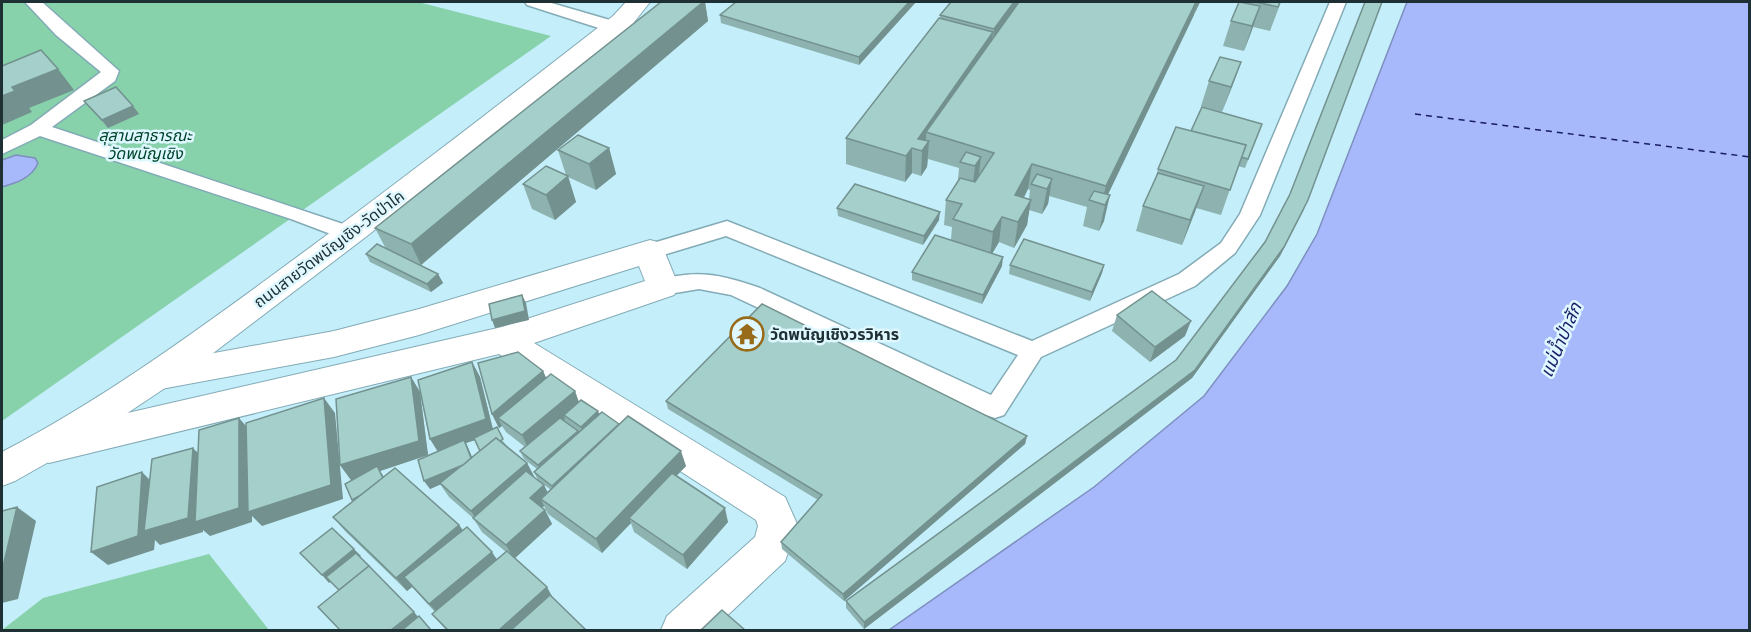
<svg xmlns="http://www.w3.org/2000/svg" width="1751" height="632" viewBox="0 0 1751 632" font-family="'Times New Roman','Noto Sans Thai',serif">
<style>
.green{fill:#87d1ab}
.water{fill:#a7b8fb;stroke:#7e8fbf;stroke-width:1.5}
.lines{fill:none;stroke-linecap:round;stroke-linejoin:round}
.ferry{stroke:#191c66;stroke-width:1.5;stroke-dasharray:6 5;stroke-linecap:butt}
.service-casing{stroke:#83abb6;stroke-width:3}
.minor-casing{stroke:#83abb6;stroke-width:2}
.secondary-casing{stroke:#83abb6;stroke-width:2}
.service{fill:#fff;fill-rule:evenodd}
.minor{fill:#fff;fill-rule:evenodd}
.secondary{fill:#fff;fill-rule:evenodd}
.wall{fill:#8db2af;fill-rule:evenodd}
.shaded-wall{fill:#73918e}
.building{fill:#a4cfcb;stroke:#73918e;stroke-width:1.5}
.labels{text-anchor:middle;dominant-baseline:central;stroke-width:5;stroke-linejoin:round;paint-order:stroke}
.park-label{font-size:16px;font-style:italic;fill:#00442b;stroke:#dff8ff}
.street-label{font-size:16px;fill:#1f3034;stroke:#dff8ff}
.poi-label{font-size:16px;font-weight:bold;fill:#1f3034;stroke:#dff8ff;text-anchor:start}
.water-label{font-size:18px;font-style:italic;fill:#191c66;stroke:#dff8ff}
</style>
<rect width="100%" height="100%" fill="#c4eefa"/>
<!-- green -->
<g class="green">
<polygon points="2,2 418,2 551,36 2,421"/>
<polygon points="209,554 269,630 2,630 43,598"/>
</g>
<!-- water -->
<g class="water">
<polygon points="1407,2 1749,2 1749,630 889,630 1094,487 1204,396 1287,286 1317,234"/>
<path d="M16,155L35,158L38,163C32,178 16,183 2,187V160Z"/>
</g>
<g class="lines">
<!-- ferry -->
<polyline class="ferry" points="1415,114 1750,157"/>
<defs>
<g id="service">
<polygon points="25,2 42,2 119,71 115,81 52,127 358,229 361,234 358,239 351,241 344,239 291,219 40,136 2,154 2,140 31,125 101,72 56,35"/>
<polygon points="525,2 548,2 620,23 622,27 614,32 608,31 527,5"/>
<path d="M1330,2H1346L1260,215L1235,253L1195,286L1041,357L1004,415L995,418L986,415L731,295L699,289L663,295L655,293L652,287L655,281C696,269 720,274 760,288L991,395L1018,355L726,236L650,259L643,256L639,251L643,246L727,221L1032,341L1179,274L1221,243L1240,214Z"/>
</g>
<polygon id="minor" points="650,240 661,243 679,287 674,295 534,343 785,497 798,526 785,561 712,630 661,630 667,616 755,537 758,526 756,520 499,354 49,463 36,458 31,447 36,436 49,431 502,327 645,281 639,266 419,335 334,357 161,389 149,385 144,375 149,365 334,331 419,309"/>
<path id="secondary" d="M626,2H650L631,26L367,236L183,376L84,442L15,481L2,486V452C98,402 187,338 274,274C389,190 501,103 613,16Z"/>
</defs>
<!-- service casing -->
<use href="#service" class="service-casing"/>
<!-- minor casing -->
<use href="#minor" class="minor-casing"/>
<!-- secondary casing -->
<use href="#secondary" class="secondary-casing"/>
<!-- service -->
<use href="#service" class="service"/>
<!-- minor -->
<use href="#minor" class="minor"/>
<!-- secondary -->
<use href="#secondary" class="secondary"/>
</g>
<!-- wall -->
<g class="wall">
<polygon points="661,2 705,2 708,21 421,265 403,257 438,274 443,283 431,292 370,262 366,254 386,249 375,228"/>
<polygon points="916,2 859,65 721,23 720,15"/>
<path d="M951,2H1200L1107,195L1104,221L1099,231L1083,226L1087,207L1049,196L1048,204L1042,214L1029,210L1027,225L1014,248L999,242L992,254L1002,266L982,304L912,280V272L951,240L952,227L944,225L946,200L958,180L959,168L928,159L927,167L921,176L912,173L905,182L846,164V138L940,18V15ZM1028,189L1030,190L1029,199L1024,198Z"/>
<polygon points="1244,2 1281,2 1270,31 1253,27 1244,51 1223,46 1231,21"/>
<polygon points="1241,62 1222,112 1201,106 1209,81"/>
<polygon points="84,101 133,106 139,114 108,128 91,109"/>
<polygon points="1262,124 1245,168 1238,166 1221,215 1196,208 1182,245 1136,231 1143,206 1155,180 1158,169 1191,131"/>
<polygon points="609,148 616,174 596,190 568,177 576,202 555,220 532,209 523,184 566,175 558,150"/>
<polygon points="837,208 939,220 923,245 838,216"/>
<polygon points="1305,208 1280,256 1192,378 864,629 846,608 846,601 1176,360"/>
<polygon points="1010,265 1104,265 1102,273 1090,301 1009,274"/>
<polygon points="1117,315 1185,336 1150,362 1112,331"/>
<path d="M472,362L480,377L493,429L507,446L527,463L534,477L548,492L551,490L538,480L534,472L537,469L524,459L520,451L525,447L506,432L502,426L499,428L492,414L543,371L546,378L575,391L579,402L619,424L686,466L676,476L728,522L687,569L634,532L631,523L602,553L548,514L544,506L542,508L545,510L552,524L515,558L553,599L586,630H446L432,614L435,612L412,587L407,591L345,531L333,517L353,501L352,500L351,480L340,465L411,377L420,392ZM420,392L430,439L438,452L430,489L440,484L449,497L473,518L482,532L506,552L497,559L463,530L459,525L384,477L380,471L428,455ZM475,440L480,451L472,457L466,443Z"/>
<polygon points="666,401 1027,436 1025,444 844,601 782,549 781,542 818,500 668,409"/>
</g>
<!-- shaded-wall -->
<g class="shaded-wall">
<polygon points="703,2 705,2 708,21 421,265 411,244"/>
<polygon points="909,2 916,2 859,65 859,57"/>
<polygon points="1014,2 1028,2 992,54 994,29"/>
<polygon points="1196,2 1198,2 1194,15 1103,205 1101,204 1106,186"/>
<polygon points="1198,2 1200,2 1195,13"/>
<polygon points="1260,6 1252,30 1244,51 1252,26"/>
<polygon points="993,32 991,56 926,132 926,146 929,141 927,167 921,176 922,151 918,139"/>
<polygon points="1241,62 1232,87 1222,112 1231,87"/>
<polygon points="58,69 74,90 29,108 32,112 2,125 2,96 12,87"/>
<polygon points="133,106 139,114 108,128 102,120"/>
<polygon points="609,148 616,174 596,190 589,164"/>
<polygon points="912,148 912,173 905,182 906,156"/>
<polygon points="981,157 978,182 972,191 975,166"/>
<polygon points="1032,164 1028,189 1011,220 1015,195"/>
<polygon points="568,176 576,202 555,220 546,195"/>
<polygon points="1052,179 1048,204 1042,214 1047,189"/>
<polygon points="1204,186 1195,212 1182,245 1190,220"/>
<polygon points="1110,195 1104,221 1099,231 1105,205"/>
<polygon points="1031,200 1027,225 1014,248 1018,222"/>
<polygon points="1308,200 1280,256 1192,378 864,629 864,622 1195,370"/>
<polygon points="940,212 939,220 923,245 924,236"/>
<polygon points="1002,217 999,242 990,257 993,232"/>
<polygon points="1003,257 1002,266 982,304 983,295"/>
<polygon points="1104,265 1102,273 1090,301 1092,292"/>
<polygon points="438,274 443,283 431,292 427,284"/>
<polygon points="522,295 526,303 529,320 495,328 492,320"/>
<polygon points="1191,321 1185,336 1150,362 1155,347"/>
<polygon points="472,362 480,377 494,434 466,443 477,469 430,489 424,481 439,453 430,439"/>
<polygon points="543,371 550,386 498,418 502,426 499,428 492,414"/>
<polygon points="411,377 420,392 428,455 380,471 391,489 358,507 352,500 351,480 340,465"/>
<polygon points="575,391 580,406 564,415 565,419 529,450 522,435"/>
<polygon points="324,398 335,413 343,499 262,526 252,516 252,522 210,536 203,530 203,532 160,545 155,540 154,550 108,565 91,552 142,472 157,487 193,448 207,462 239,418 252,433"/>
<polygon points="598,411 601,419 584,435 581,427"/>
<polygon points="619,424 555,493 552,486"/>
<polygon points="578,431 581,439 542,473 538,465"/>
<polygon points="1027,436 1025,444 844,601 843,594"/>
<polygon points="681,451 686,466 633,521 629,518 631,523 602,553 596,539"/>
<polygon points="527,463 535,478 480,525 471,511"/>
<polygon points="544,485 551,499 541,499 544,506 537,512 530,498"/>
<polygon points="17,507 36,521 18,599 2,603 2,571"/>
<polygon points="725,508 728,522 687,569 683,555"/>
<polygon points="545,510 552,524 514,559 506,545"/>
<polygon points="459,525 468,538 404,577 412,587 407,591 396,578"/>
<polygon points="354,549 361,556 329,583 322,575"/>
<polygon points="492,552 501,566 440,616 429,604"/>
<polygon points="547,587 554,600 521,630 499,630"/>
<polygon points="414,612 424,624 417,630 391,630"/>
</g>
<!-- building -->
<g class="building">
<polygon points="661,2 703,2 411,244 375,228"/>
<polygon points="736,2 909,2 859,57 720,15"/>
<polygon points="951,2 1014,2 994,29 940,15"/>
<polygon points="1019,2 1196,2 1106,186 1032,164 1015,195 1031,200 1018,222 1002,217 993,232 953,219 962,204 946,200 960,178 975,182 994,153 926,132"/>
<polygon points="1239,2 1260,6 1252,26 1231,21"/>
<polygon points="1256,2 1280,2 1278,7"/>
<polygon points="1365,2 1382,2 1308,200 1284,247 1195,370 864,622 846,601 1176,360 1265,242 1290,194"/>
<polygon points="939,18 993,32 918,139 929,141 922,151 912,148 906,156 846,138"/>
<polygon points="41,50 58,69 12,87 15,91 2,96 2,66"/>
<polygon points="1220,57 1241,62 1231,87 1209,81"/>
<polygon points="116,87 133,106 102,120 84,101"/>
<polygon points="1202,107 1262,124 1248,159 1241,157 1246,145 1191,131"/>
<polygon points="1176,127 1246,145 1230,190 1158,169"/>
<polygon points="578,135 609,148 589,164 558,150"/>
<polygon points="966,152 981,157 975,166 960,162"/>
<polygon points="546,166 568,176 546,195 523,184"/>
<polygon points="1158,173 1204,186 1190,220 1143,206"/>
<polygon points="1037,174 1052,179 1047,189 1031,184"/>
<polygon points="855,184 940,212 924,236 837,208"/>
<polygon points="1094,191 1110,195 1105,205 1089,200"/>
<polygon points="935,235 1003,257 983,295 912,272"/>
<polygon points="1024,239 1104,265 1092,292 1010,265"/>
<polygon points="377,244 438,274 427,284 366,254"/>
<polygon points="1152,291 1191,321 1155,347 1117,315"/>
<polygon points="522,295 525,311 492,320 489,304"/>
<polygon points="762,304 1027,436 843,594 781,542 822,495 666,401"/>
<polygon points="518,352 543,371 492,414 478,363"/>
<polygon points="472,362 486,419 430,439 418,380"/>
<polygon points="551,374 575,391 522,435 498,418"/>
<polygon points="411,377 419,441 340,465 336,399"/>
<polygon points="324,398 331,485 248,512 246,423"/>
<polygon points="581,400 598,411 581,427 564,415"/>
<polygon points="602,412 619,424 552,486 534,472"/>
<polygon points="628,416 681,451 596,539 541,499"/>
<polygon points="239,418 239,508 195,522 199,430"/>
<polygon points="560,418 578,431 538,465 520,451"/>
<polygon points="497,427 503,439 500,441 496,438 480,451 474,438"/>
<polygon points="496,438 527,463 471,511 440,483"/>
<polygon points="464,440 471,458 463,465 424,481 418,460"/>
<polygon points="193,448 188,518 144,531 152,459"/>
<polygon points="377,466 383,478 361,495 352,500 345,484"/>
<polygon points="395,468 459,525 396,578 333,517"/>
<polygon points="526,471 544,485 530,498 545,510 506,545 473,518"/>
<polygon points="142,472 138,536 91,552 97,487"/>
<polygon points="672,473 725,508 683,555 629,518"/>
<polygon points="17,507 2,571 2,511"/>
<polygon points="467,527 492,552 429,604 404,577"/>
<polygon points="332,528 354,549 322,575 300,553"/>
<polygon points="507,551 547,587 499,630 448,630 432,614"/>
<polygon points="356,553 369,566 339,590 326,577"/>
<polygon points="369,566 414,612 391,630 340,630 318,607"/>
<polygon points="550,595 586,630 511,630"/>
<polygon points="722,610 745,630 701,630"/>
<polygon points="419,616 431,630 402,630"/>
</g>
<!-- icons -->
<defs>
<symbol id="temple-ring" viewBox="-11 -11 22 22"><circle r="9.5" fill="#dff8ff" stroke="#976b19" stroke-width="1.5"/><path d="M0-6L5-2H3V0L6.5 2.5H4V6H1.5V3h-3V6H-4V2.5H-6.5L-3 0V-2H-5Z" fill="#976b19"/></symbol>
</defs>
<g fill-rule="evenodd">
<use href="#temple-ring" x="728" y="315" width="38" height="38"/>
</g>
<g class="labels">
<!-- park labels -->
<g class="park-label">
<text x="145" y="135">สุสานสาธารณะ<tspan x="145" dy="18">วัดพนัญเชิง</tspan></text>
</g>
<!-- street labels -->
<g class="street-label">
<text transform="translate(329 249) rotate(-37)">ถนนสายวัดพนัญเชิง-วัดป่าโค</text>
</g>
<!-- poi labels -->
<g class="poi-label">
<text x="770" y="334">วัดพนัญเชิงวรวิหาร</text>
</g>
<!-- water labels -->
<g class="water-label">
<text transform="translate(1561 340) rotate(-67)">แม่น้ำป่าสัก</text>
</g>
</g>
<!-- border -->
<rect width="1751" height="632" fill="none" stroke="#1f3034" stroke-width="6"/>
</svg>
